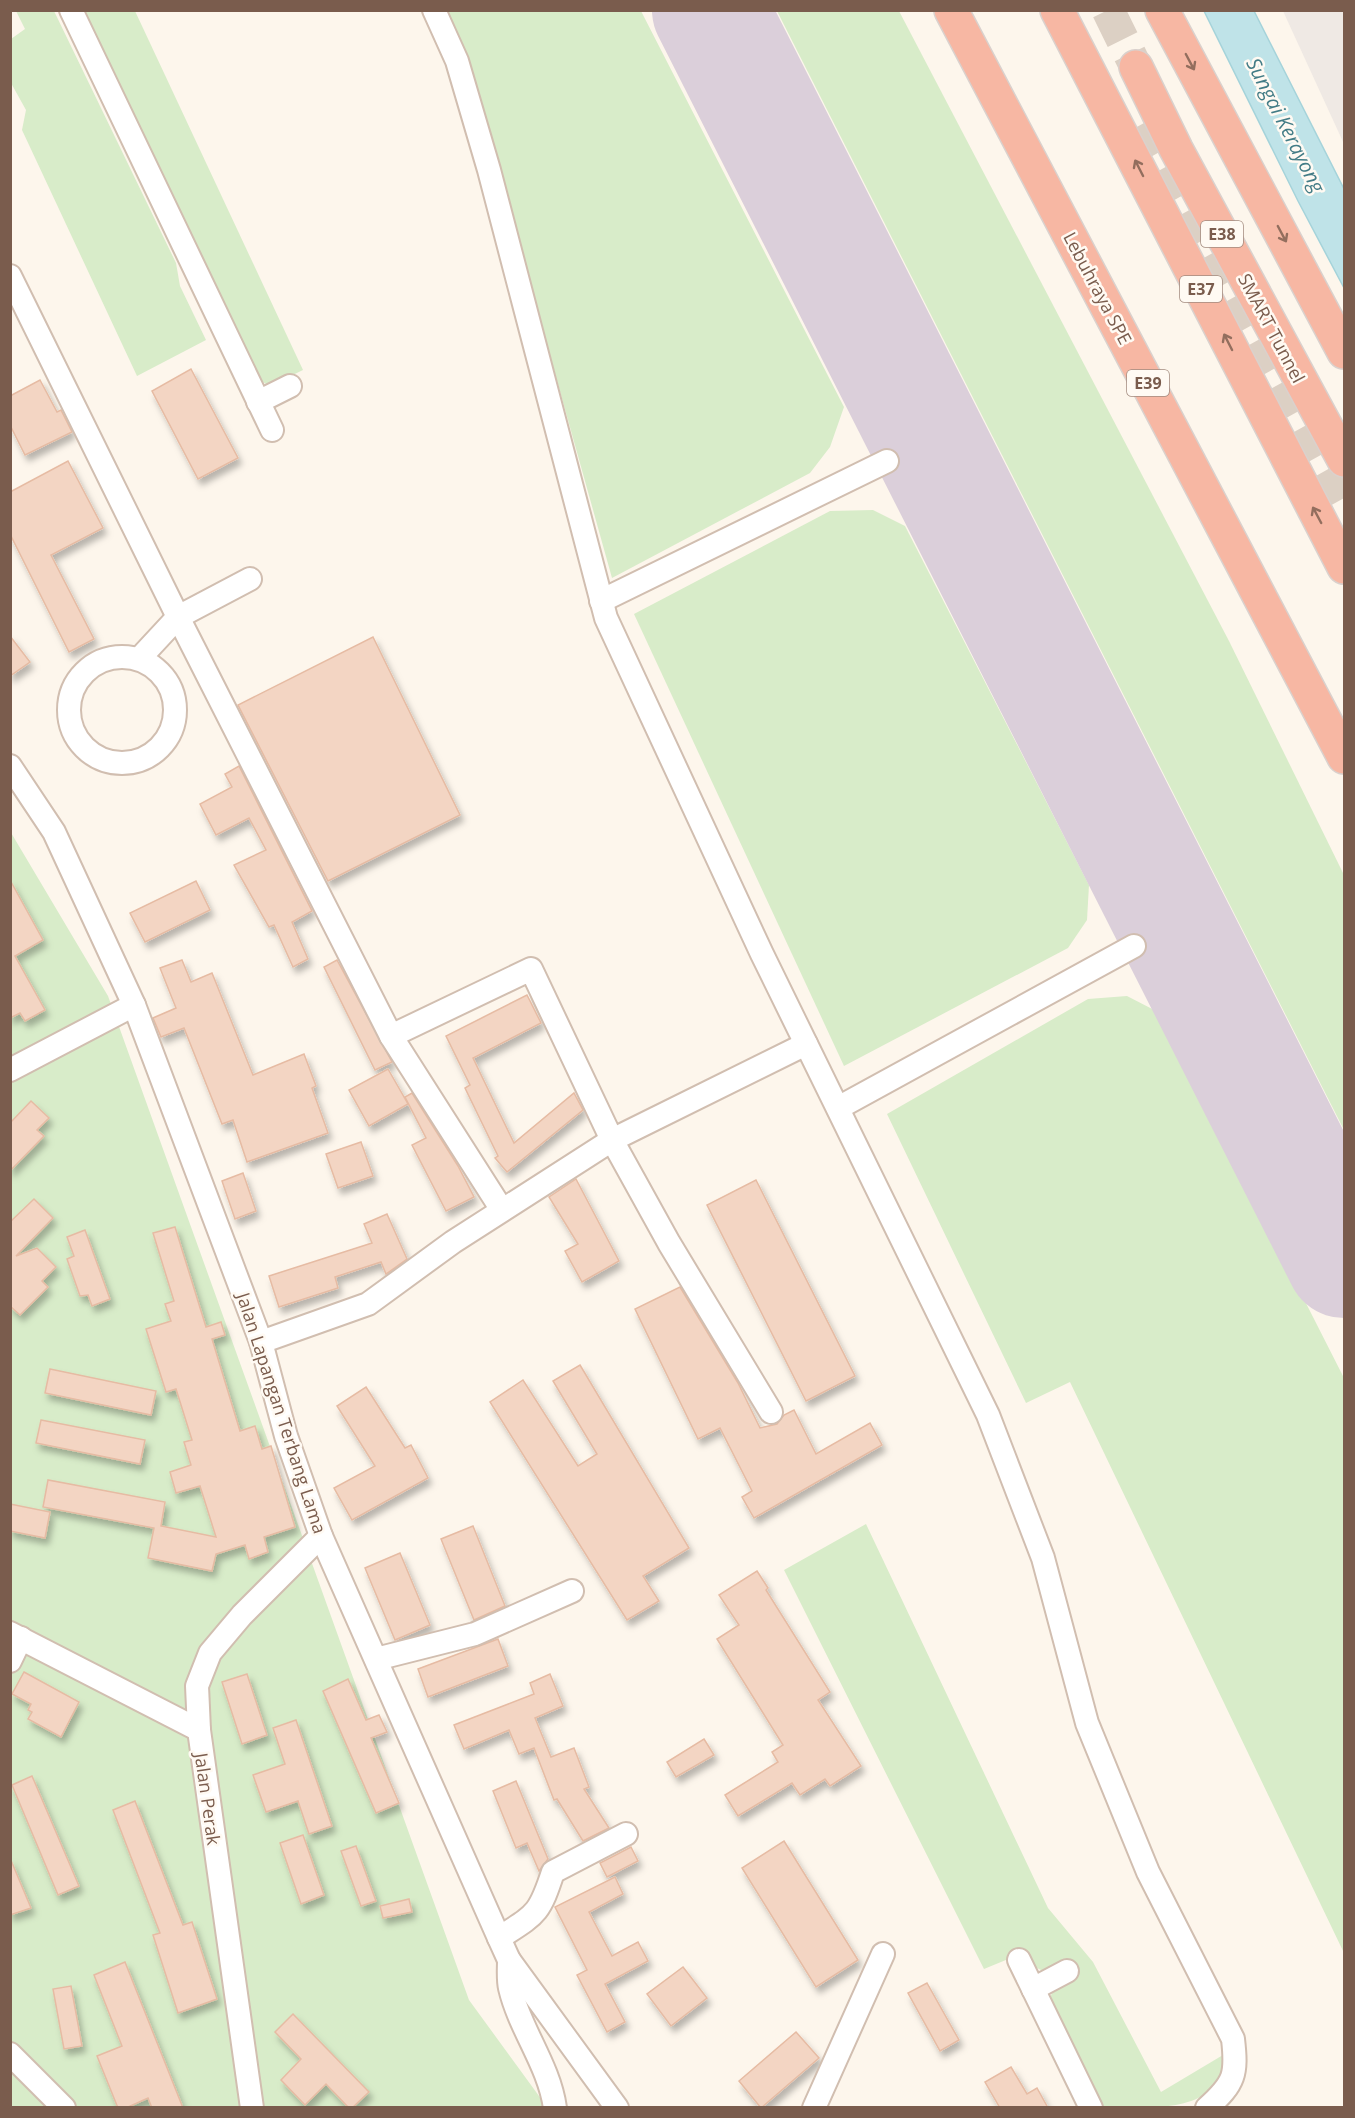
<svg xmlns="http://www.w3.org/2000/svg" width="1355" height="2118" viewBox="0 0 1355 2118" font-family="'Open Sans',sans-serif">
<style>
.industrial{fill:#efe9e4}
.green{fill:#d8ecc9}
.water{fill:#bfe3e8;stroke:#a5d3da;stroke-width:1.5}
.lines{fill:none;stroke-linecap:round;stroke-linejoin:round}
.runway{stroke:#dbcfda;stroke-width:116}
.building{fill:#f3d5c3;stroke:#e6bba3;stroke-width:1.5;filter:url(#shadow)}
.highway-tunnel{stroke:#dcd0c4;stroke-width:33;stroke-dasharray:33 16;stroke-linecap:butt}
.minor-casing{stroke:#d1beb0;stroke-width:26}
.highway-casing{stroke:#dad1cd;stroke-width:36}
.minor{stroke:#fff;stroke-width:22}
.highway{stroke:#f7b7a3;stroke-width:33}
.oneway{stroke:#936e5e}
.labels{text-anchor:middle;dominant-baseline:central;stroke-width:5;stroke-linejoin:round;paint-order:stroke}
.shield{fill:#fffaf3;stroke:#a28b7f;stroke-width:1.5}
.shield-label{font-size:16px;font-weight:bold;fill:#7a5c4d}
.street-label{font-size:18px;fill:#7a5c4d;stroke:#fffaf3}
.water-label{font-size:20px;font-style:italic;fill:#437c86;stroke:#fffaf3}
</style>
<defs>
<filter id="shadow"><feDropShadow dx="3.5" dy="6" stdDeviation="3" flood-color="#0004"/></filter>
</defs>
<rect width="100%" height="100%" fill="#fdf6ec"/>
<!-- industrial -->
<polygon class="industrial" points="1283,11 1344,11 1344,144"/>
<!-- green -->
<g class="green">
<polygon points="16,11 54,11 176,263 180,286 206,340 137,376 22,130 26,110 11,83 11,39 25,29"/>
<polygon points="82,11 135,11 303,370 270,386 259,380"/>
<polygon points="445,11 641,11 844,407 830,447 810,473 612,578 466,54"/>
<polygon points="777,11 899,11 1229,641 1344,875 1344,1130"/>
<polygon points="873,510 905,526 1089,885 1087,920 1068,948 844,1066 634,614 830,511"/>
<polygon points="10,831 108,996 469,2000 547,2107 11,2107"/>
<polygon points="1127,996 1158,1012 1344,1378 1344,1953 1070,1382 1026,1403 887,1114 1088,999"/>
<path d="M866,1524L1048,1908L1093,1962L1161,2092L1223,2055C1225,2117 1145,2107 1103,2107L1048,2003L1052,1993L1076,1980L1066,1962L1045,1972L1035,1967L1028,1951L984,1969L784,1570Z"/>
</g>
<!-- water -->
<polygon class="water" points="1204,11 1254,11 1344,189 1344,288 1298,201"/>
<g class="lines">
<!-- runway -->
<polyline class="runway" points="710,10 1344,1260"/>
</g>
<!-- building -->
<g class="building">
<polygon points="191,369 238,458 198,479 152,391"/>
<polygon points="40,380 57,412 61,410 72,432 25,455 10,425 10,396"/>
<polygon points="68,461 103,528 51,555 94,639 69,652 10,534 10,492"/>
<polygon points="10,636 30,662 10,676"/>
<polygon points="373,637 460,815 328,881 238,705"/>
<polygon points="239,766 312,911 292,922 308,959 293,967 274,925 269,927 234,865 266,850 249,818 216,835 200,804 232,787 225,774"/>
<polygon points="10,880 43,940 15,956 45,1010 25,1021 20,1013 10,1018"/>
<polygon points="196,881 210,910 145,942 130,913"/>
<polygon points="182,960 191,982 212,973 253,1075 304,1054 316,1086 312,1088 328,1133 247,1162 233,1120 222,1124 184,1028 161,1037 153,1018 176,1008 160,968"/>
<polygon points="337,960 392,1062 375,1070 324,967"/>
<polygon points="527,995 541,1023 473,1058 514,1143 574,1093 583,1110 507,1172 495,1158 498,1156 465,1088 470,1085 446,1036"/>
<polygon points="388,1069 408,1104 369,1126 349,1090"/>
<polygon points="412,1093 458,1166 474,1197 446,1211 412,1145 426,1138 405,1097"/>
<polygon points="31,1101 49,1118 37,1130 44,1136 10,1171 10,1123"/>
<polygon points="361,1142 373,1176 338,1188 326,1154"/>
<polygon points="243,1173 256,1211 235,1219 222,1181"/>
<polygon points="576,1179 619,1261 582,1282 565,1251 578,1244 549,1197"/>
<polygon points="756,1180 855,1376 806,1401 707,1205"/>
<polygon points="34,1199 53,1218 16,1256 37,1248 56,1267 42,1281 48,1287 20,1315 10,1306 10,1222"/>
<polygon points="387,1214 407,1259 386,1274 381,1262 335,1277 338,1288 279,1307 269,1276 372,1243 364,1224"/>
<polygon points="175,1227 206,1327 221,1322 225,1335 212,1339 240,1431 255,1426 262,1449 271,1446 295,1527 264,1537 268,1552 249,1559 245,1545 216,1554 212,1571 148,1558 154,1528 43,1507 48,1480 165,1502 161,1526 216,1537 200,1486 176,1493 170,1472 191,1465 184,1442 192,1440 176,1389 166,1392 146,1329 171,1321 165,1304 174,1301 153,1233"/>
<polygon points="85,1230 110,1299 92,1306 88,1295 80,1296 67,1259 74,1256 67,1237"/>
<polygon points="680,1287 738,1383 760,1428 777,1424 784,1415 794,1410 816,1454 870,1423 882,1445 754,1518 742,1497 752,1491 720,1428 698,1439 635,1309"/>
<polygon points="580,1365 689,1548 643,1576 659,1601 627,1620 490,1402 523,1380 578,1466 597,1454 553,1381"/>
<polygon points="50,1369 156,1391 151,1415 45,1393"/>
<polygon points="366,1387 405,1448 411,1445 428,1478 352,1520 334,1488 375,1466 337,1406"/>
<polygon points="41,1420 145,1440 140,1464 36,1443"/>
<polygon points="10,1504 50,1512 45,1538 10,1531"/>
<polygon points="473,1526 505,1606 474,1620 441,1539"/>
<polygon points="400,1553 430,1625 395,1640 365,1568"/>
<polygon points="757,1571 768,1588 766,1590 830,1692 818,1700 861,1766 830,1786 825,1779 800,1795 792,1783 738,1816 725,1795 778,1762 772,1752 783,1745 717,1639 739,1625 719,1595"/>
<polygon points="498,1639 508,1666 428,1697 418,1669"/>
<polygon points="24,1672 79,1702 61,1737 28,1719 32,1712 28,1710 31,1704 12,1694"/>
<polygon points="247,1674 267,1735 242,1744 222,1682"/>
<polygon points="550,1674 563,1706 535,1718 551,1757 574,1748 589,1787 584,1789 609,1828 583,1841 557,1799 554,1800 534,1748 519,1754 509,1730 464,1749 454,1725 534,1694 530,1683"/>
<polygon points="348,1679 366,1720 379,1715 387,1732 371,1738 399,1803 376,1813 323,1691"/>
<polygon points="296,1720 332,1826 309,1834 298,1801 266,1812 253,1775 285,1764 273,1728"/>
<polygon points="704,1739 714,1755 676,1777 667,1762"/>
<polygon points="32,1776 79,1886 58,1895 12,1785"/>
<polygon points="516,1781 548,1859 539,1871 527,1843 516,1848 493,1791"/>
<polygon points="135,1801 183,1925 192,1922 217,1999 178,2013 153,1935 160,1933 113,1810"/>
<polygon points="303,1835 324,1895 301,1904 280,1843"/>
<polygon points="784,1841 858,1960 816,1987 742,1868"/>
<polygon points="356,1846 376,1901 361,1906 341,1851"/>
<polygon points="631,1847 638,1861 607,1877 600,1863"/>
<polygon points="10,1858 31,1908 10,1915"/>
<polygon points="615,1877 623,1894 589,1912 612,1956 638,1942 648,1961 605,1984 625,2022 607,2032 577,1975 587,1970 555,1907"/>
<polygon points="409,1899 412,1912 383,1918 380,1906"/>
<polygon points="125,1962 183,2108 152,2108 148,2098 126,2108 118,2108 97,2056 122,2046 94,1975"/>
<polygon points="683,1967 707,1998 671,2026 647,1994"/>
<polygon points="927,1983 959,2040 940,2051 908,1993"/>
<polygon points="71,1986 82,2046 64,2049 53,1989"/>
<polygon points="293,2014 369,2092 352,2108 349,2108 326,2084 305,2105 281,2080 301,2059 275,2032"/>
<polygon points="796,2032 819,2058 761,2108 739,2081"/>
<polygon points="1011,2067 1027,2094 1037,2088 1048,2108 1000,2108 985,2082"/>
</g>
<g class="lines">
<!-- highway-tunnel -->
<g class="highway-tunnel">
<polyline points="1108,10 1136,67"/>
<polyline points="1135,128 1344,504"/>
</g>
<defs>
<g id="minor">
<polyline points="71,10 272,430"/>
<path d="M434,10L457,61L489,170L606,618L762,954L988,1415L1043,1558L1087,1723L1148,1872L1233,2039C1237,2074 1235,2083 1207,2108"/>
<polyline points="10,276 178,617 391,1036 502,1210"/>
<polyline points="258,402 290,386"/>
<polyline points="601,601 887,461"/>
<circle cx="122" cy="710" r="53"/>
<polyline points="139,659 178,617 250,579"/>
<polyline points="10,766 54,832 134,1005 261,1342 286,1436 321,1536 499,1938 509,1960 617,2108"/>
<polyline points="391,1036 531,969 612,1140 669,1243 771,1412"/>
<polyline points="10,1070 134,1005"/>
<polyline points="838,1108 1134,946"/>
<polyline points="261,1342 368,1304 453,1242 612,1140 806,1044"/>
<polyline points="10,1633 199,1730"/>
<polyline points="376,1659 475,1634 572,1591"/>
<polyline points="10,1661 21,1638"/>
<path d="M499,1938C536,1914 539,1915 553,1872L626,1834"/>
<path d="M509,1960C509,1969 508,1979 510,1988C520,2030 549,2065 555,2108"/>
<polyline points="1019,1960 1091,2108"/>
<polyline points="1033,1989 1067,1971"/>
<polyline points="10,2054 64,2108"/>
<polyline points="252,2108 199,1730 197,1686 210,1653 242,1615 321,1536"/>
<polyline points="814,2108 883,1954"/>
</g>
<g id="highway">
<polyline points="951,10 1344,757"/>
<polyline points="1057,10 1344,567"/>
<polyline points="1162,10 1344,352"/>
<polyline points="1136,67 1176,149 1344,460"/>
</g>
</defs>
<!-- minor casing -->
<use href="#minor" class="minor-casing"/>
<!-- highway casing -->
<use href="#highway" class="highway-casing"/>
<!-- minor -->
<use href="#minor" class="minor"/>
<!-- highway -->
<use href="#highway" class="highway"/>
</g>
<!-- one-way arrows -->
<defs><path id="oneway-shaft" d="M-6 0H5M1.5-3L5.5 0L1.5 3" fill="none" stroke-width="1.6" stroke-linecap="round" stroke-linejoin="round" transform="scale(1.5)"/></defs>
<g class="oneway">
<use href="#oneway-shaft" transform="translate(1190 62) rotate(62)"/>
<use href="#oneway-shaft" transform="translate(1139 168) rotate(-117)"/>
<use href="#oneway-shaft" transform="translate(1282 234) rotate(62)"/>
<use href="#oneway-shaft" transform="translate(1228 342) rotate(-117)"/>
<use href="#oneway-shaft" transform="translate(1317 515) rotate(-118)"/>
</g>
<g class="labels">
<!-- shield labels -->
<g class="shield">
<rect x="1201" y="221" width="42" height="26" rx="4.5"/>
<rect x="1180" y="276" width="42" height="26" rx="4.5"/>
<rect x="1127" y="370" width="42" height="26" rx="4.5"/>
</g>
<g class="shield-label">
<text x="1222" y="234">E38</text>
<text x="1201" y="289">E37</text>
<text x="1148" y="383">E39</text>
</g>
<!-- street labels -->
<g class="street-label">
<text transform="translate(1098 288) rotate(62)">Lebuhraya SPE</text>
<text transform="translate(1272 328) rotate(62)">SMART Tunnel</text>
<text transform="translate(282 1413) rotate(72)">Jalan Lapangan Terbang Lama</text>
<text transform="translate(208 1799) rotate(82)">Jalan Perak</text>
</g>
<!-- water labels -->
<g class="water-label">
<text transform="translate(1286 125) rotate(63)">Sungai Kerayong</text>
</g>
</g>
<!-- border -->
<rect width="1355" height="2118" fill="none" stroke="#7a5c4d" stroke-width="24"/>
</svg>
